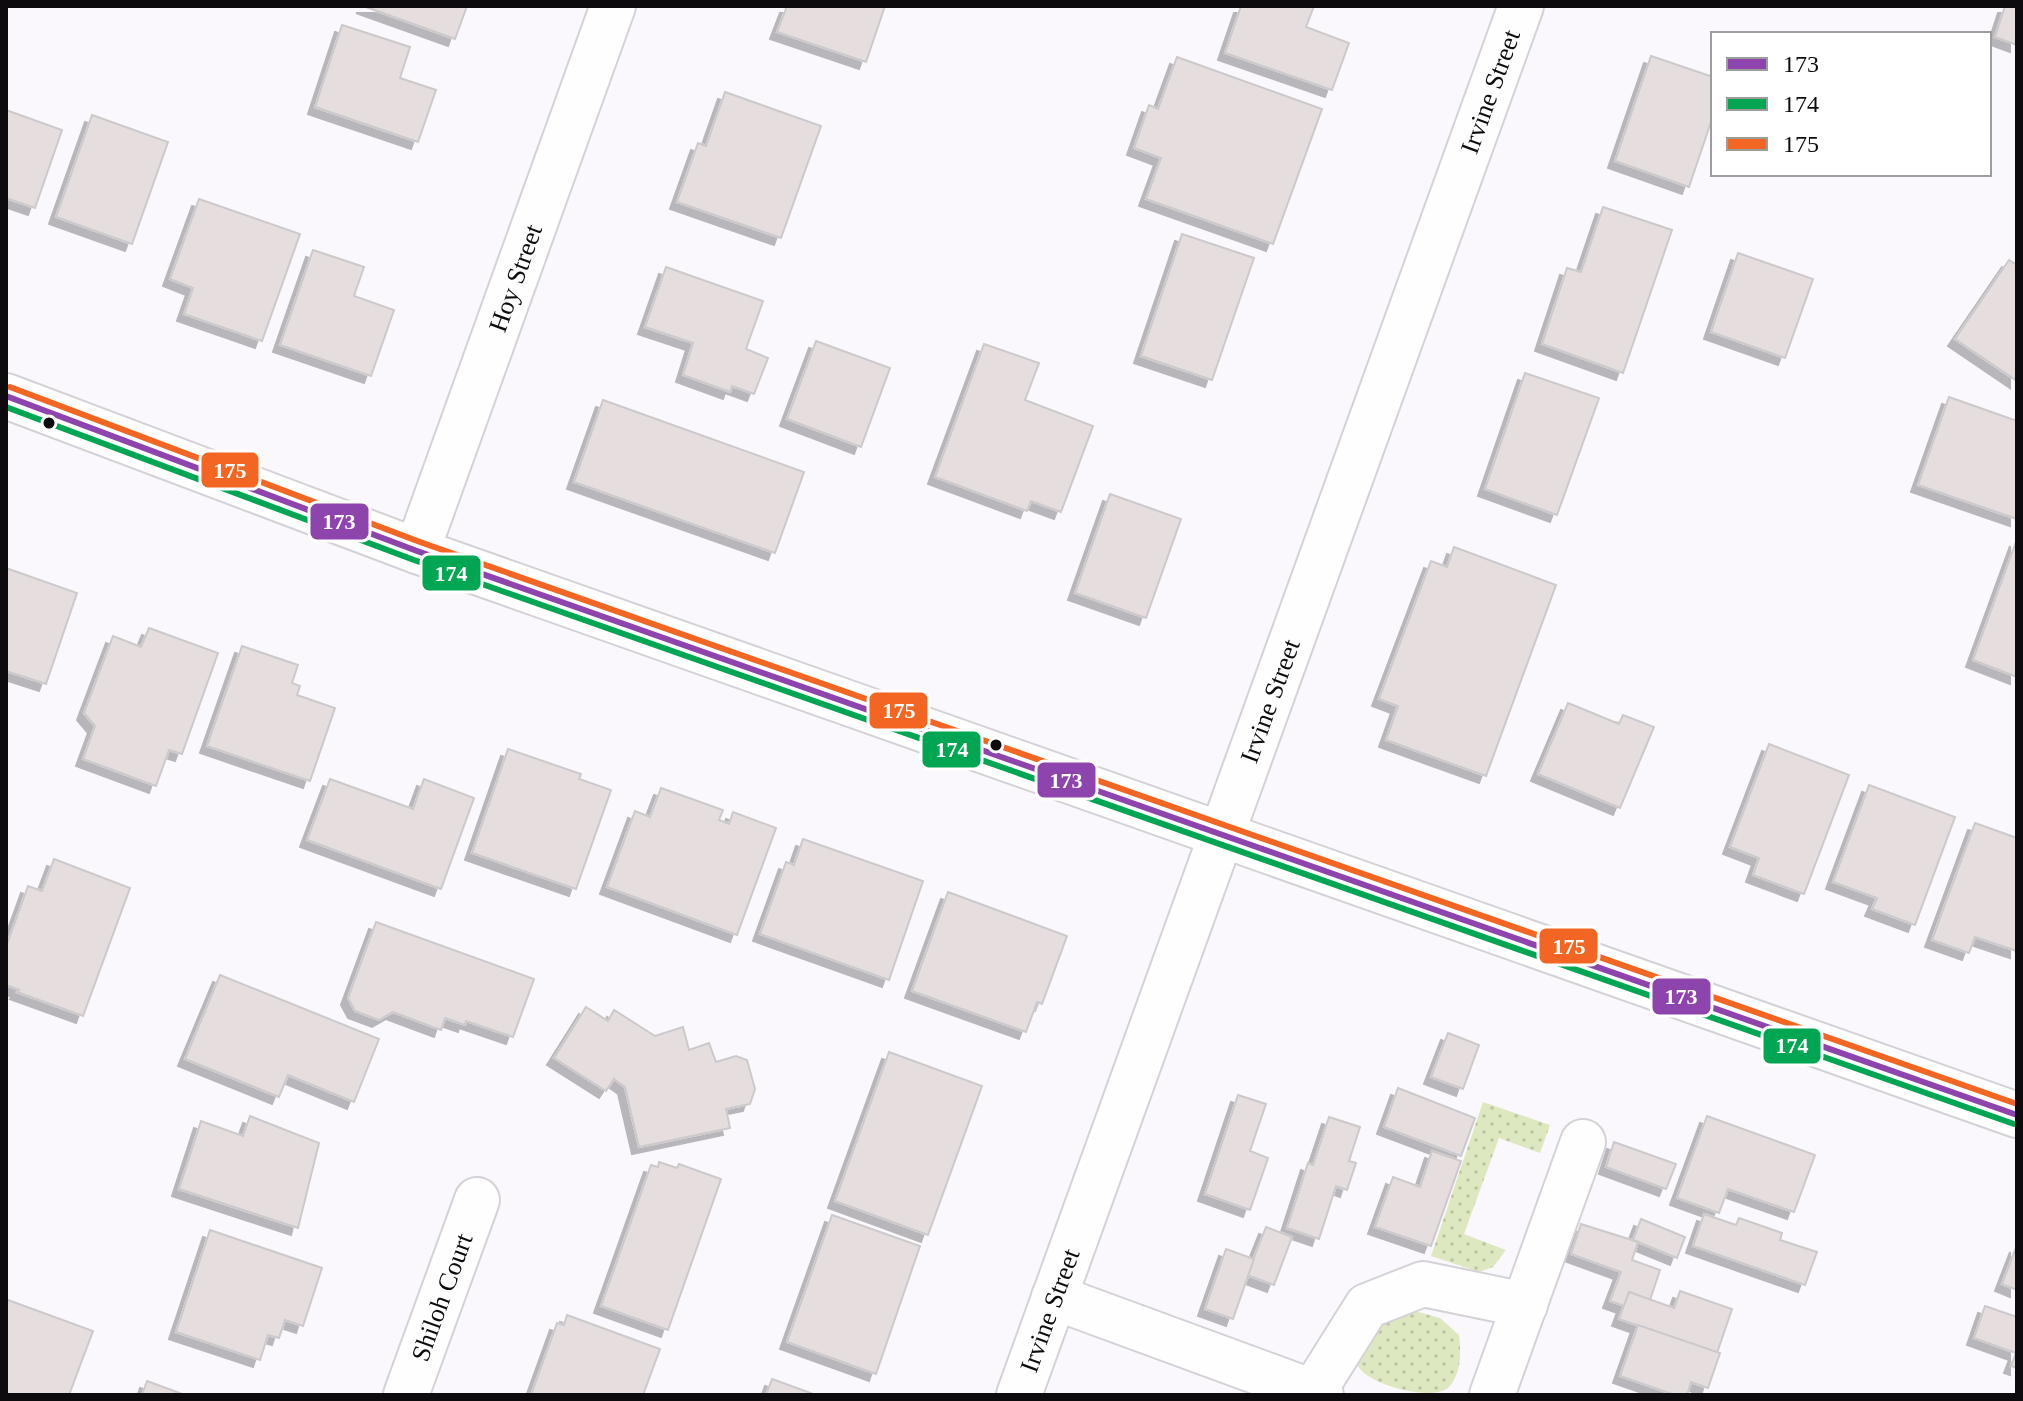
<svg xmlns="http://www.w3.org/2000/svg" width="2023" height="1401" viewBox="0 0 2023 1401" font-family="'Times New Roman',serif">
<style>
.grass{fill:url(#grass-dots)}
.building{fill:#e6dddf;stroke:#ccc9cb;stroke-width:2;filter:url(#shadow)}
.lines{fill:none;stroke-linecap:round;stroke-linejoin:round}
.minor-casing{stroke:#d4d2d6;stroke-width:48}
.major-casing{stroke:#d4d2d6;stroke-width:48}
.minor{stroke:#fefeff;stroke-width:44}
.major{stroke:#fefeff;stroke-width:44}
.bus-1-casing{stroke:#fff;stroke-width:12}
.bus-2-casing{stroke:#fff;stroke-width:12}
.bus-3-casing{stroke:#fff;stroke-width:12}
.bus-1{stroke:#8e44ad;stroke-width:6}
.bus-2{stroke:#00a651;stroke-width:6}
.bus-3{stroke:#f26522;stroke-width:6}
.bus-dot{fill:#0d0b0d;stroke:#fff;stroke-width:3}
.labels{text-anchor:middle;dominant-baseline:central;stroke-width:8;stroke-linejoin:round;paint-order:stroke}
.street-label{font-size:26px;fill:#0d0b0d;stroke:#fff}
.line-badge{stroke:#fff;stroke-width:3}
.badge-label{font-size:22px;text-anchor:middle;font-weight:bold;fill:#fff}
</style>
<defs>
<pattern id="grass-dots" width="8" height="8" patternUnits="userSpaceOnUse" patternTransform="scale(2)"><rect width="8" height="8" fill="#dee8c0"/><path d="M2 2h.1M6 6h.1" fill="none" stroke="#bdc6a4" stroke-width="1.8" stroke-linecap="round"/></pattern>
<filter id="shadow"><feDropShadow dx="-7" dy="7" stdDeviation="0" flood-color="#0004"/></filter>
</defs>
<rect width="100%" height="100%" fill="#fbf8fd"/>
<!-- grass -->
<g class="grass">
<polygon points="1483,1102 1550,1125 1540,1153 1499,1138 1464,1234 1506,1250 1493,1267 1479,1272 1431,1256"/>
<path d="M1404,1308L1440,1318L1459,1335C1461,1353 1462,1374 1448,1388C1431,1401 1376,1386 1362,1371C1357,1367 1356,1360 1353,1354L1363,1330Z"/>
</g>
<!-- building -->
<g class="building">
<polygon points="363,6 467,6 455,39"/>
<polygon points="787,6 885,6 866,62 777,32"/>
<polygon points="1241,6 1314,6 1306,27 1349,43 1332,90 1225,53"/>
<polygon points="2005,6 2017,6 2017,45 1995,37"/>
<polygon points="342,25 410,47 400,78 436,90 418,142 315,107"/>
<polygon points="1651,56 1713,77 1713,116 1689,187 1615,161"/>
<polygon points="1177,57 1322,109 1273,244 1146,199 1161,158 1134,148 1149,105 1158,109"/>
<polygon points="725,92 821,126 781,238 677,202 698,143 706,146"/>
<polygon points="6,110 62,130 35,208 6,198"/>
<polygon points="92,115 168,142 132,244 56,217"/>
<polygon points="199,199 300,234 262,341 184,314 193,288 170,279"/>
<polygon points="1603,207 1672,230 1623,373 1542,344 1567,268 1581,272"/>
<polygon points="1182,234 1254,258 1212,380 1141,356"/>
<polygon points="313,250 364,267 354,296 394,310 371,376 280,345"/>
<polygon points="1738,253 1813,279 1785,358 1711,332"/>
<polygon points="2009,260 2017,265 2017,381 1955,339"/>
<polygon points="666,267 763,301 746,349 768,358 754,394 732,386 730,392 683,375 693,343 645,327"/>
<polygon points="816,341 890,368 861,447 787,419"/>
<polygon points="984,344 1039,363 1025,400 1093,426 1061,512 1031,501 1027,511 935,477"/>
<polygon points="1525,373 1599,398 1557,515 1485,489"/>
<polygon points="1949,397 2017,421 2017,519 1918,485"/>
<polygon points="603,400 804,472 775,553 574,482"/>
<polygon points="1110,494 1181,519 1146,618 1075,593"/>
<polygon points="2017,539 2017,677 1973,660"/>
<polygon points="1454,547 1556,585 1486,776 1386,740 1398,706 1379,699 1431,561 1447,567"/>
<polygon points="6,568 77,593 46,684 6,671"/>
<polygon points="149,628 218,653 182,754 169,750 156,786 83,759 95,726 84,713 113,636 141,647"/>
<polygon points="242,646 298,665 292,683 300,686 297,695 335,708 310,781 207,746"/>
<polygon points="1568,703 1619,724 1623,715 1654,727 1620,808 1538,774"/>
<polygon points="1769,744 1849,775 1804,894 1753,875 1759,858 1730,847"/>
<polygon points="508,749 581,774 579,779 611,790 576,889 472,853"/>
<polygon points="330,779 413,809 424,779 474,798 441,889 307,840"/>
<polygon points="1869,785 1955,817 1915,925 1872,909 1877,898 1833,882"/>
<polygon points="661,788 723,810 719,820 729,824 733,812 776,828 737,935 607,887 635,811 650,817"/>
<polygon points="1975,823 2017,838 2017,951 1975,937 1969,953 1932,940"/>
<polygon points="803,839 923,881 889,980 760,934 786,862 794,865"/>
<polygon points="54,859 130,888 83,1016 17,992 19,990 6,985 6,947 28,886 42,891"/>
<polygon points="948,892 1067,936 1042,1004 1037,1002 1026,1032 912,991"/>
<polygon points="376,922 534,979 513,1037 466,1021 465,1025 445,1018 441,1030 393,1012 379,1020 355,1011 348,998"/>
<polygon points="220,975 379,1039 354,1102 288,1075 279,1097 185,1059"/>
<polygon points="586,1007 608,1021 614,1010 655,1036 683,1027 689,1050 709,1043 716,1062 736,1056 747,1060 755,1089 750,1104 726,1109 730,1128 639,1147 625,1087 614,1079 606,1091 554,1058"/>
<polygon points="1448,1033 1479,1045 1463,1089 1431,1077"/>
<polygon points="889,1052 982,1086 928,1235 835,1201"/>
<polygon points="1398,1088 1475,1118 1461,1156 1384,1127"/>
<polygon points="1238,1095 1266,1104 1250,1151 1268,1158 1250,1210 1205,1194"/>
<polygon points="250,1116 319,1143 298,1228 179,1189 201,1121 243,1136"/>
<polygon points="1707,1116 1815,1155 1794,1212 1728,1189 1719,1213 1677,1198"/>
<polygon points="1329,1117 1360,1127 1349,1161 1356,1163 1347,1190 1336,1186 1319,1239 1287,1228 1308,1163 1313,1165"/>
<polygon points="1614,1142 1676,1164 1666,1189 1606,1167"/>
<polygon points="1432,1151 1461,1161 1431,1246 1375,1227 1393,1177 1420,1187"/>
<polygon points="659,1162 677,1168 679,1164 721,1179 668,1330 601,1306 651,1165 658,1167"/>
<polygon points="1704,1214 1736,1225 1739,1218 1782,1233 1780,1240 1817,1252 1805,1285 1693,1246"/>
<polygon points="832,1215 920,1246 876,1374 787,1342"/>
<polygon points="1641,1219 1685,1237 1677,1258 1633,1240"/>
<polygon points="1581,1224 1638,1242 1632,1260 1660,1270 1650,1300 1629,1292 1624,1306 1610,1301 1621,1272 1571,1254"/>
<polygon points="1266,1227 1292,1237 1274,1285 1247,1275"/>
<polygon points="210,1230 322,1268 303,1326 285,1320 279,1338 268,1335 260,1360 176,1332"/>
<polygon points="2017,1245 2017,1290 2002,1284"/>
<polygon points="1226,1249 1254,1259 1233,1319 1205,1309"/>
<polygon points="1680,1291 1732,1309 1717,1353 1619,1319 1629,1292 1674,1308"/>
<polygon points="8,1300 93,1331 69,1395 6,1395 6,1307"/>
<polygon points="1985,1306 2017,1317 2017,1368 2011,1366 2016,1353 1974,1338"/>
<polygon points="567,1315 660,1349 643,1395 531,1395 557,1323 564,1325"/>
<polygon points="1638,1325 1720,1353 1708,1388 1691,1382 1687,1395 1675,1395 1620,1376"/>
<polygon points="772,1379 816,1395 766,1395"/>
<polygon points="147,1381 185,1395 142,1395"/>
</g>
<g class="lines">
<defs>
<g id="minor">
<path id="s1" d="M417,551L613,6"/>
<polyline points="1054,1297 1321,1395"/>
<polyline points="1313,1392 1367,1306 1423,1284 1525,1305"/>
<path id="s2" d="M406,1395L477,1200"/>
<path id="s3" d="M1019,1395L1521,6"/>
<polyline points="1492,1395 1583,1142"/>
</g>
<polyline id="major" points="6,396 417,551 2017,1115"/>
</defs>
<!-- minor casing -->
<use href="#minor" class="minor-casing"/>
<!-- major casing -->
<use href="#major" class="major-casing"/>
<!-- minor -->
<use href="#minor" class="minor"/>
<!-- major -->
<use href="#major" class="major"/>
<defs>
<polyline id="bus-1" points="6,396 417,551 2017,1115"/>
<polyline id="bus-2" points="6,407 414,560 2014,1124"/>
<polyline id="bus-3" points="10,387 420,542 2017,1104"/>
</defs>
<!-- bus-1 casing -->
<use href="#bus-1" class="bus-1-casing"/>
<!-- bus-2 casing -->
<use href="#bus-2" class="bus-2-casing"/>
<!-- bus-3 casing -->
<use href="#bus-3" class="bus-3-casing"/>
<!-- bus-1 -->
<use href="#bus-1" class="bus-1"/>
<!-- bus-2 -->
<use href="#bus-2" class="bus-2"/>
<!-- bus-3 -->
<use href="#bus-3" class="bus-3"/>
</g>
<!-- markers -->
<g class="bus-dot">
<circle cx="49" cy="423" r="7"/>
<circle cx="996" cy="745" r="7"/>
</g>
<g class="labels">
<!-- street labels -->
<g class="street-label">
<text stroke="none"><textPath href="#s3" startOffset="1386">Irvine Street</textPath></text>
<text stroke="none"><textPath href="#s1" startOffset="290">Hoy Street</textPath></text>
<text stroke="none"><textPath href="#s3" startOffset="738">Irvine Street</textPath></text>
<text stroke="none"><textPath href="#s2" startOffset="104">Shiloh Court</textPath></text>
<text stroke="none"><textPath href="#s3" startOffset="90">Irvine Street</textPath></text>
</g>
</g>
<g class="line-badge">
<rect x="200" y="451" width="60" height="38" rx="8" fill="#f26522"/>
<rect x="309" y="502" width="61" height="39" rx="8" fill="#8e44ad"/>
<rect x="421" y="554" width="61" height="38" rx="8" fill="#00a651"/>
<rect x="868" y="691" width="61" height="39" rx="8" fill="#f26522"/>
<rect x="921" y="730" width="61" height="39" rx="8" fill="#00a651"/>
<rect x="1036" y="761" width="61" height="38" rx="8" fill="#8e44ad"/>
<rect x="1538" y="927" width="61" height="38" rx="8" fill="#f26522"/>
<rect x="1651" y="977" width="61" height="39" rx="8" fill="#8e44ad"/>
<rect x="1762" y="1027" width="60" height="38" rx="8" fill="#00a651"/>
</g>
<g class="badge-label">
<text x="230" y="478">175</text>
<text x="339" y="529">173</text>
<text x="451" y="581">174</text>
<text x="899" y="718">175</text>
<text x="952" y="757">174</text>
<text x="1066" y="788">173</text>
<text x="1569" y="954">175</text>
<text x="1681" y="1004">173</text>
<text x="1792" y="1053">174</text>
</g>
<!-- border -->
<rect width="2023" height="1401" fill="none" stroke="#0d0b0d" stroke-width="16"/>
<!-- legend -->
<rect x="1711" y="32" width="280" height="144" fill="#ffffff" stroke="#9e9d9e" stroke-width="2"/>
<rect x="1727" y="58" width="40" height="12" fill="#8e44ad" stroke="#9e9d9e" stroke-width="2"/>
<text x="1783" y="72" font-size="24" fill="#0d0b0d">173</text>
<rect x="1727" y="98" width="40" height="12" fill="#00a651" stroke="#9e9d9e" stroke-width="2"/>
<text x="1783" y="112" font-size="24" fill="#0d0b0d">174</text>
<rect x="1727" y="138" width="40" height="12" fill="#f26522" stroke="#9e9d9e" stroke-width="2"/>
<text x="1783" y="152" font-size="24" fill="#0d0b0d">175</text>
</svg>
